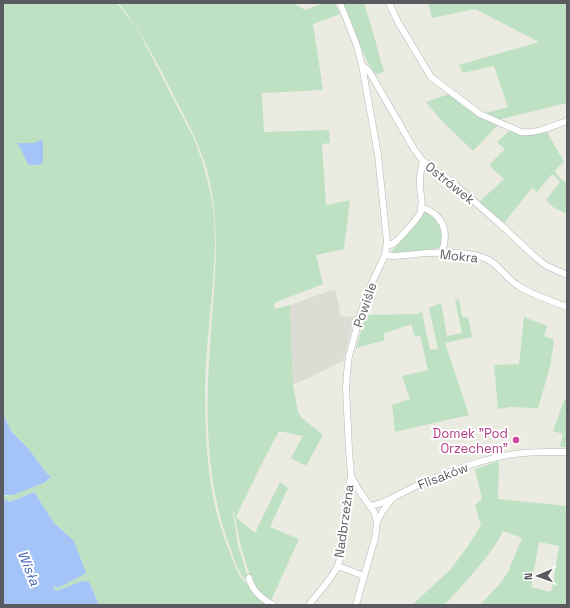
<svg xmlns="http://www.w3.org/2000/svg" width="570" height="608" viewBox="0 0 570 608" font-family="'Space Grotesk',sans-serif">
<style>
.industrial{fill:#dcdcd5}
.green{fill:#bee1c4;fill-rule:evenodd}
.water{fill:#a4c4f8}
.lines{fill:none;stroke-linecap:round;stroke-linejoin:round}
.minor-casing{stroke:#b6b7bc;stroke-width:7}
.minor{stroke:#fff;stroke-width:6}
.hotel-dot{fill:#d1479c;stroke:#fff;stroke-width:1.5}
.labels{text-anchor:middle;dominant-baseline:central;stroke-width:4;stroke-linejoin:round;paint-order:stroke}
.street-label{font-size:13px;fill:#595b60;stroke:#fff}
.hotel-label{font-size:13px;fill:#b23c85;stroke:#fff;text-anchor:end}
.water-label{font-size:14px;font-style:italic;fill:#496cb8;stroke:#fff}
</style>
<rect width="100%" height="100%" fill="#ebebe1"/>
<!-- industrial -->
<polygon class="industrial" points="335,289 341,317 355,316 343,361 307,379 293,384 290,305"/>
<!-- green -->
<g class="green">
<path d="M3,3H117L133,23L142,38L194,139C206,169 215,203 215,236C215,286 206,337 205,387C205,432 207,479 219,522C224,539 231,555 237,571L241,578L248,585L252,583L240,543L234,512H233L238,546L249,581L248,582C238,575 235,560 231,550C206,485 205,416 210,347C213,294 221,242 211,188C206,156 190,127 175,98C158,64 142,33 119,3H293L305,10L324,3H335L340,14L313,24L323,90L262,93L264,132L329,130L330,143L322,144L326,205L350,200L344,249L316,255L323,284L274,303L275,309L290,305L293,384L298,412L302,418L323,435L306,466L291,458L303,436L279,431L260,467L236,517L255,533L280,482L288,488L270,527L299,539L269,605H99L89,582L82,581L56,592L52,588L74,541L54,523L34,492L10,502L3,498V495L7,496L44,483L51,477L45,471L28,448L12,432L3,414Z"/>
<polygon points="343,3 364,3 372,29 384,72 374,75 362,50"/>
<polygon points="428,3 567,3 567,103 497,120 482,114 508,107 494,66 463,73 459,65 539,42 475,9 432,18"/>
<polygon points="449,94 483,118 498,125 473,151 441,120 426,102"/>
<polygon points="511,129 546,130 564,162 554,171 564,182 567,180 567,214 553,207 546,200 560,182 552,174 537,192 532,188 504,223 478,203 504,179 489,165 505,149 497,142"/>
<path d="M425,212L431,213C441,223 446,234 440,248L394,254L392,251L422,213Z"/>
<polygon points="459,299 462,317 468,317 472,337 445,343 469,415 395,432 392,405 410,399 402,376 428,370 420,335 415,337 411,324 383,334 385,340 356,348 366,315 417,314 422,312 430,350 438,349 429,308 441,303 447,336 462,333 455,300"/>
<polygon points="524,317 547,326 544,336 554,340 550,367 538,408 510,407 498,409 494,365 519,364"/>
<polygon points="564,400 567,400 567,447 560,447 563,434 553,431"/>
<path d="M499,461L498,499L567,506V605H480L499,585L508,572L522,538L503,531C500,537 497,543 493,548C479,568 461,587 444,605H412L451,569L468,546L481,525L475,505L482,499L475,469ZM539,542L559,546L552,590L550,592L531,587Z"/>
</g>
<!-- water -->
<g class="water">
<path d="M42,139L43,144V162L39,165H29C24,158 23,150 17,143H35Z"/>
<polygon points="3,414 12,432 28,448 45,471 51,477 44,483 13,495 3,495"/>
<polygon points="34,492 54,523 74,541 86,573 58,588 54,586 53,588 57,591 82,581 89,582 99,605 3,605 3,498 10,502"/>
</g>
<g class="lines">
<defs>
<g id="minor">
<polyline points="340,3 356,43 362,65 378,155 387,242 385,255 369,289 359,319 349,356 347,373 346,389 349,450 351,476 358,489 374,512 377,522 375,538 356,605"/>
<path d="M389,3L398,22L431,77L480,114L521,132C537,134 552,126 567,121"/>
<polyline points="362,65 369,71 414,149 423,161 452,182 500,224 533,255 545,265 567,275"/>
<path d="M421,207C444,215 449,231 442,252"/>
<path d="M387,246C395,244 399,239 404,233C410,226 418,219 421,211C423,203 420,193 420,185C419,177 421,169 423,161"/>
<path d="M385,255L393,256C420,254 461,248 487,259C499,265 505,277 517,285C531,295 551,300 567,307"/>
<path d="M370,506C388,503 402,492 418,485C449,473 482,458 515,454C532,451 550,452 567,452"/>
<polyline points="377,522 382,512 391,500"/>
<polyline points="338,566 364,576"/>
<path d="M249,578C252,591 262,599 273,605"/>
<path d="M309,605C317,594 334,576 338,565C348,536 344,505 351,476"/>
</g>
</defs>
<!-- minor casing -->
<use href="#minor" class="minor-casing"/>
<!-- minor -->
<use href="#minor" class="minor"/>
</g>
<!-- markers -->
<circle class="hotel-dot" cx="516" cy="440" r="4"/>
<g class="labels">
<!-- street labels -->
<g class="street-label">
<text transform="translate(450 183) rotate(39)">Ostrówek</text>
<text transform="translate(459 256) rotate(6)">Mokra</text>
<text transform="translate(365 305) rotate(-71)">Powiśle</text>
<text transform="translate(443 476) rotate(-21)">Flisaków</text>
<text transform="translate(344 521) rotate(-82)">Nadbrzeżna</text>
</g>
<!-- hotel labels -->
<g class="hotel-label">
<text x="508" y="433">Domek "Pod<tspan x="508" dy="15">Orzechem"</tspan></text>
</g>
<!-- water labels -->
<g class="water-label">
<text transform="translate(29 568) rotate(68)">Wisła</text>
</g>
</g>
<!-- border -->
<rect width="570" height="608" fill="none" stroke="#595b60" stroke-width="8"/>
<!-- north arrow -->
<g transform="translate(538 576) rotate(268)" stroke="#ffffff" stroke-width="3" paint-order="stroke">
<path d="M0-3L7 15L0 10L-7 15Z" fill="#595b60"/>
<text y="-6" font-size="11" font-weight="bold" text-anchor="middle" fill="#595b60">N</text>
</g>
</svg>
